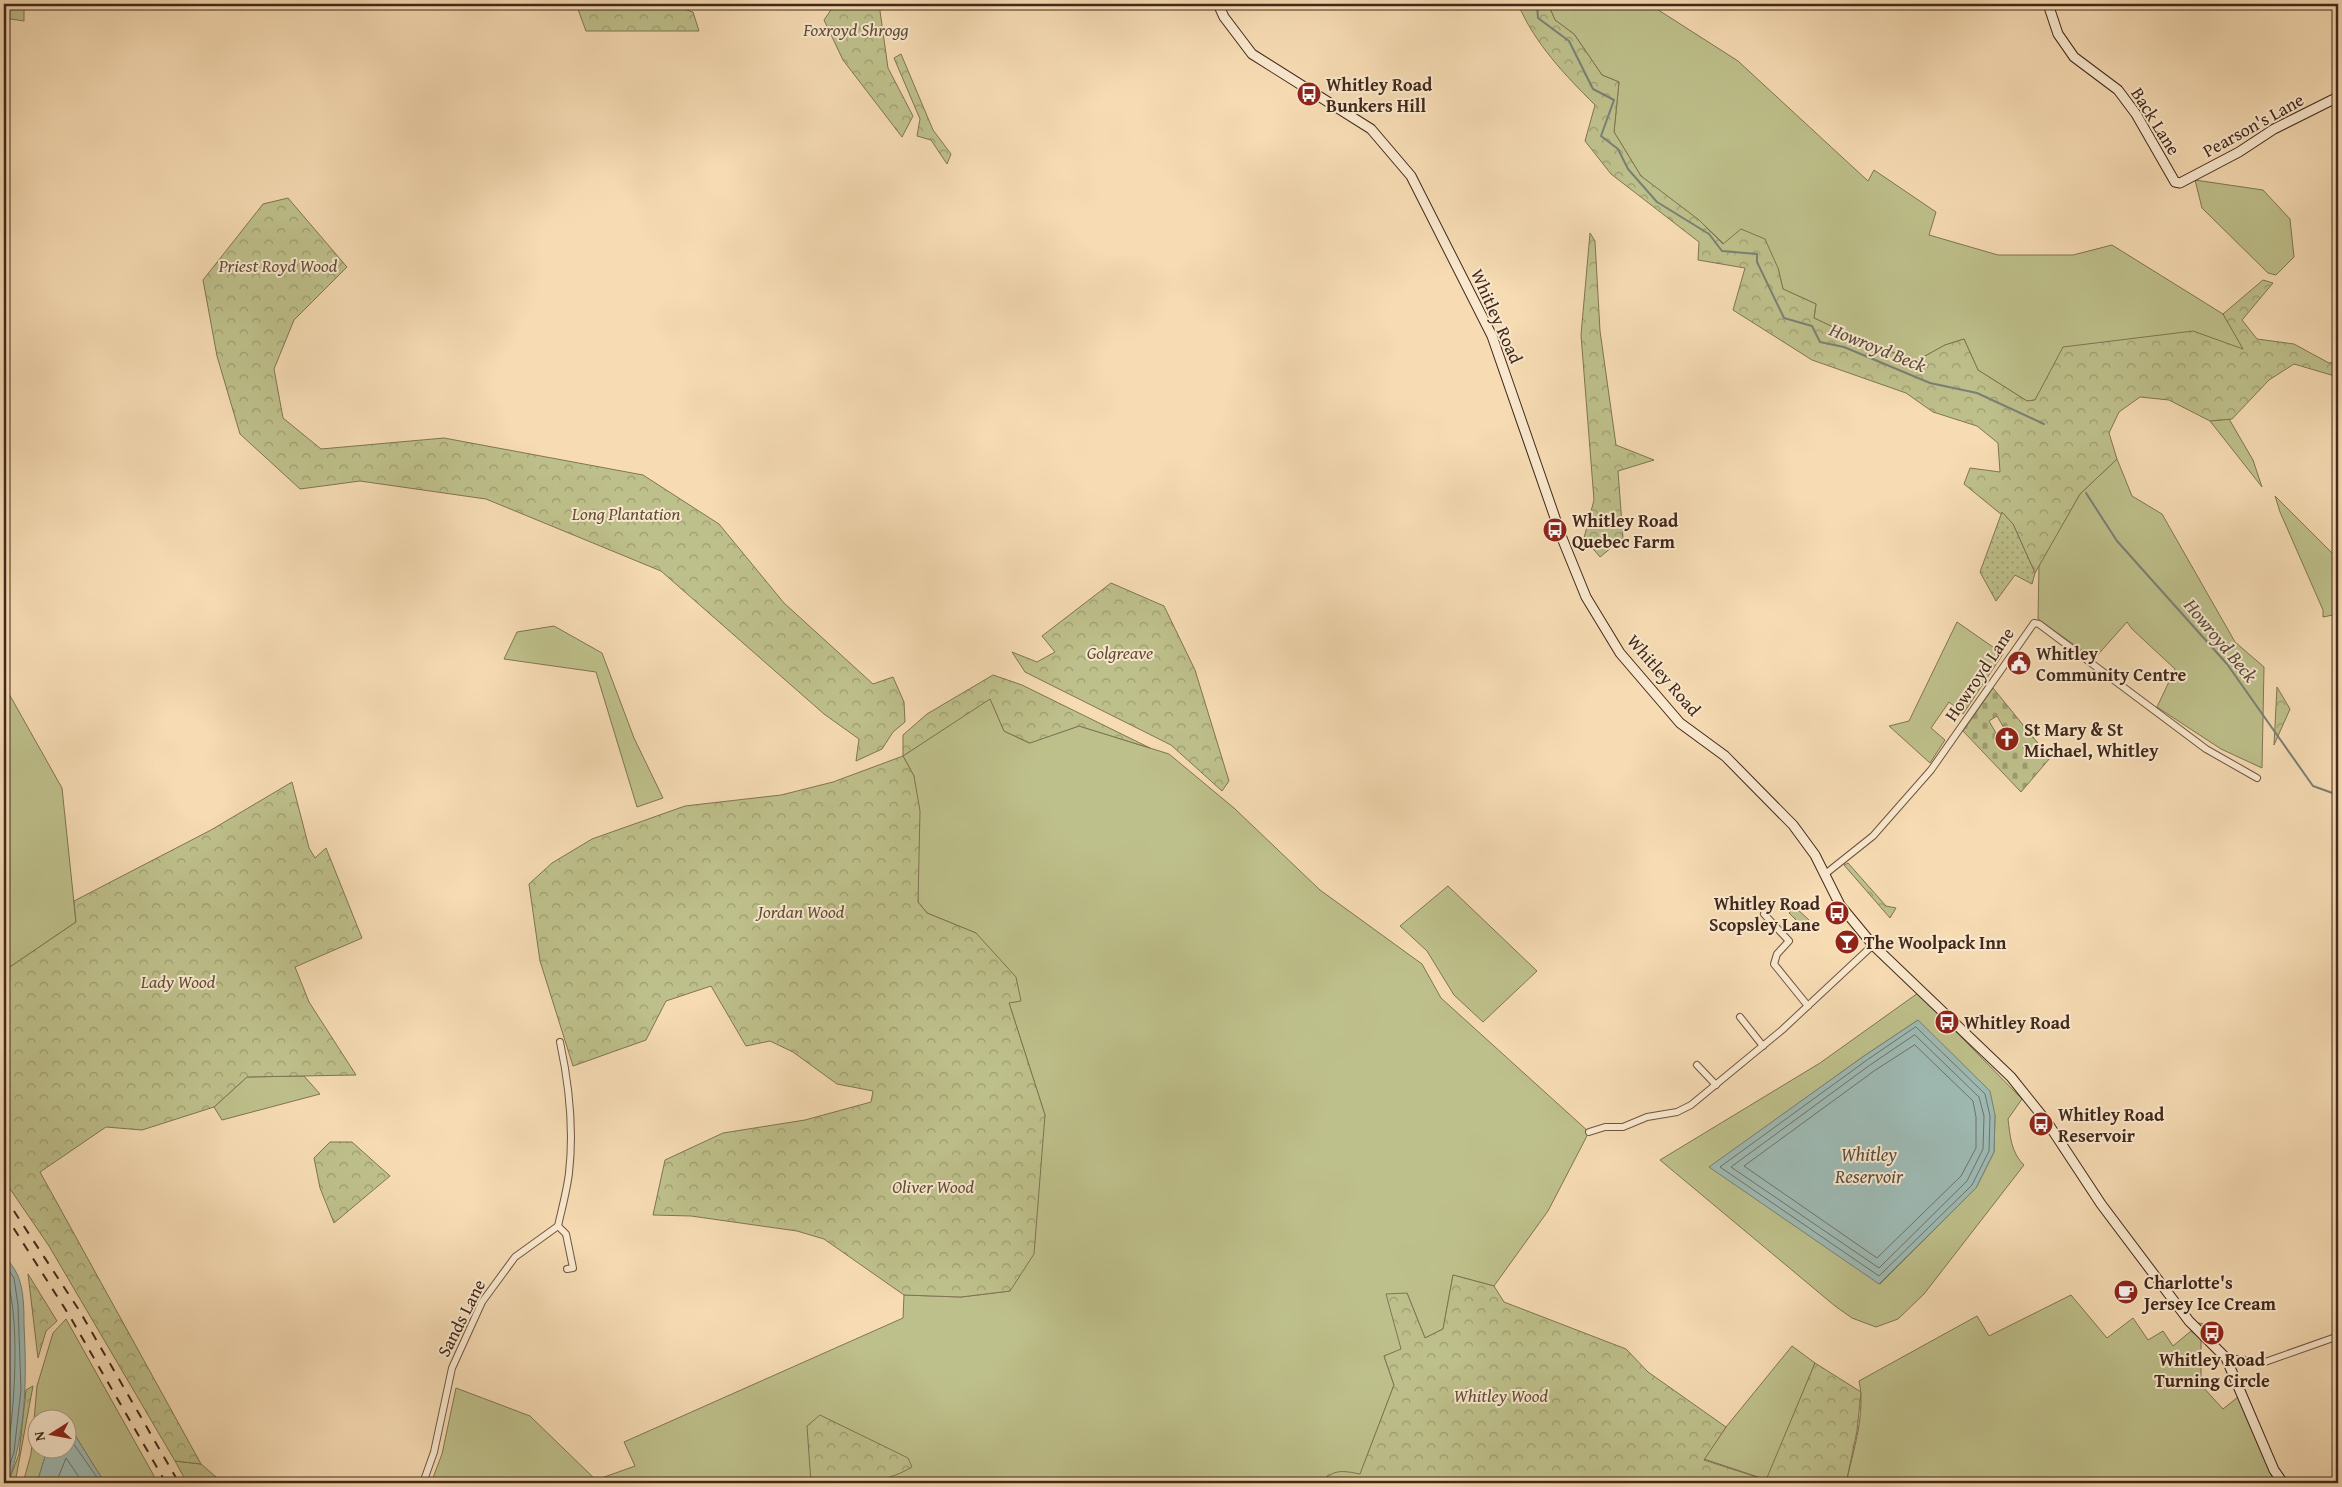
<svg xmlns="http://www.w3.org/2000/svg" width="2342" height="1487" viewBox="0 0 2342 1487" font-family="'Gentium Book Plus',serif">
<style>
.grass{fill:#bec08b;stroke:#807452;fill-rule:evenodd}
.forest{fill:url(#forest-crowns);stroke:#807452}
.cemetery{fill:url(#cemetery-stones);stroke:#807452;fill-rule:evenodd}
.park{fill:url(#park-tufts);stroke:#807452}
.garden{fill:url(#garden-dots);stroke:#807452}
.water{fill:#9ebab4;stroke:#798076}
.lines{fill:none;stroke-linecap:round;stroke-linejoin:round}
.shore{stroke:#707167;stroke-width:1}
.stream{stroke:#798076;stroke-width:2}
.street-casing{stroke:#6f5540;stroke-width:8}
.secondary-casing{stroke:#42281a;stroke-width:11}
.street{stroke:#f9e8ce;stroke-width:6}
.secondary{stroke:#f9e8ce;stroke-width:9}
.rail{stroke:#42281a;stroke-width:2;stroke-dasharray:9 9;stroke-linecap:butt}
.labels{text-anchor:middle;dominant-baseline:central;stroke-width:4;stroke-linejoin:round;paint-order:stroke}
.park-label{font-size:18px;font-style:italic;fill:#614e36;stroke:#f9e8ce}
.poi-label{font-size:18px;font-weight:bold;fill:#42281a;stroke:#f9e8ce;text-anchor:start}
.street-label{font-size:18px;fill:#42281a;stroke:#f9e8ce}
.water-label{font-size:19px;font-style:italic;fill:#594c40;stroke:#f9e8ce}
</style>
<defs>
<pattern id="forest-crowns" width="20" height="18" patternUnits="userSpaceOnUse" patternTransform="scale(1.25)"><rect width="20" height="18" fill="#bec08b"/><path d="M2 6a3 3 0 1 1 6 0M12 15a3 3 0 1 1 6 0" fill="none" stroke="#9c9c71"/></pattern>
<pattern id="cemetery-stones" width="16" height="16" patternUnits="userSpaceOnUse" patternTransform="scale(1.25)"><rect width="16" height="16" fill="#bec08b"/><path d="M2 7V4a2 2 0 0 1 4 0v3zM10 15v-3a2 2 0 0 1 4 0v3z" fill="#9c9c71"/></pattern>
<pattern id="park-tufts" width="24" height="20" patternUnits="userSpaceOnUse" patternTransform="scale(1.25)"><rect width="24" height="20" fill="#bec08b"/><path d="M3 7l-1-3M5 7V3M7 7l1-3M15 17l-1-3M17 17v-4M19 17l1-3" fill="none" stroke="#9c9c71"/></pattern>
<pattern id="garden-dots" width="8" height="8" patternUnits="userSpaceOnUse" patternTransform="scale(1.25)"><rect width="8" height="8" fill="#bec08b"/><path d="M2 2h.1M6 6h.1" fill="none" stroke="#9c9c71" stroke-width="1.8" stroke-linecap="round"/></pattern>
</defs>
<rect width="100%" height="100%" fill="#f6dbb3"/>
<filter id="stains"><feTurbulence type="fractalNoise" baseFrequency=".004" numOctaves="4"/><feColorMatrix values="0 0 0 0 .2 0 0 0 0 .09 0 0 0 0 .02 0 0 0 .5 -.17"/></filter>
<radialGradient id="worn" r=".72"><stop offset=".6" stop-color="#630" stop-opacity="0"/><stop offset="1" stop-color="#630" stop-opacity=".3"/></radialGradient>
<!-- grass -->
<g class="grass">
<polygon points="4,4 24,4 24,21 4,18"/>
<polygon points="1548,4 1649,4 1738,61 1868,181 1874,170 1936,212 1929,235 1998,255 2073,255 2112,245 2223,314 2244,349 2048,378 2035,400 2027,401 1978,370 1964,339 1945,345 1916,361 1867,343 1814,318 1816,304 1783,289 1778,268 1724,244 1701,222 1641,176 1614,132 1619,82 1602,75 1574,34 1555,20"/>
<polygon points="2195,180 2263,190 2290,219 2294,257 2276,275 2268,273 2202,208"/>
<polygon points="2229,419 2253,460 2262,487 2210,421"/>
<polygon points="2117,459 2132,496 2162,514 2235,642 2264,667 2262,768 2221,749 2157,707 2175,669 2132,629 2127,622 2094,659 2038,619 2039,565 2080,494"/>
<polygon points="2275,496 2338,559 2338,614 2323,617 2323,610 2280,512"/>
<polygon points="1957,622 2003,654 1963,714 1949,702 1931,728 1945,740 1930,763 1889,726 1909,721"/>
<polygon points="554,626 602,653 634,738 663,798 637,807 596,672 504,659 517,632"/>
<polygon points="4,685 62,788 76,922 4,971"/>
<polygon points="990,698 1004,731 1029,743 1079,726 1169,754 1234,808 1320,890 1422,964 1441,998 1589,1132 1548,1211 1494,1286 1453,1275 1443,1329 1425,1338 1407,1293 1401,1350 1384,1356 1394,1385 1360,1475 1328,1475 1322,1483 431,1483 442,1454 456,1388 530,1416 596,1480 635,1466 624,1442 903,1318 904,1295 961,1297 1010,1291 1045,1115 1009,1003 976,933 927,913 918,902 914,776 903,756"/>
<polygon points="1448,886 1537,971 1483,1022 1454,995 1427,951 1400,926"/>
<path d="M1918,993L2022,1099L2008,1119C2010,1135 2011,1153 2024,1165L1924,1294L1898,1319L1876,1327L1852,1318L1835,1306L1660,1160L1820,1063ZM1918,1020L1995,1115L1994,1152L1976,1188L1880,1284L1710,1167L1864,1056Z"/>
<polygon points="304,1076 320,1094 222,1120 214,1107 247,1077"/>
<path d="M2071,1295L2107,1338L2133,1318L2148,1340L2163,1331L2173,1346L2191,1331L2201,1339V1385L2223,1409L2238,1397L2275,1483H1846C1853,1452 1866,1413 1859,1381L1977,1316L1989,1336Z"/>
<polygon points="66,1319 158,1483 108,1483 101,1477 73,1432 68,1431 68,1420 38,1420 38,1450 47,1450 37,1483 23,1483 31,1454 37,1386 53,1333"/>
<polygon points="2195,1322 2219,1328 2223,1335 2220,1339 2213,1341"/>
<polygon points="1792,1346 1815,1363 1767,1480 1704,1459 1726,1427"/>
<polygon points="175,1461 201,1464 223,1483 187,1483"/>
</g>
<!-- forest -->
<g class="forest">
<polygon points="576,4 668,4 693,12 699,31 586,31"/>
<polygon points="835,4 881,4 880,11 888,68 913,116 902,137 843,60 824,20"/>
<path d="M1518,4H1548L1555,20L1574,34L1602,75L1619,82L1614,132L1641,176L1699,220L1723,244L1741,229L1765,239L1778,268L1783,289L1816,304L1814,318L1867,343L1916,361L1945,345L1964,339L1978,370L2027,401L2035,400L2063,347L2193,331L2243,349L2223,314L2263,280L2273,283L2242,320L2257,339L2294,344L2329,363L2338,362V377L2294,364L2269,380L2232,419L2210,421L2169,400L2140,397L2119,412L2109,433L2117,459L2080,494L2035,573L2013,524L1964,484L1970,468L2000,472L1998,443L1977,426L1933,412L1906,393L1812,360L1733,310L1745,268L1698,260L1699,242L1611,174L1585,141L1595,105C1565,75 1535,44 1518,4Z"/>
<polygon points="901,54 933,130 951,154 947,164 931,140 917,136 920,119 894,58"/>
<polygon points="288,198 347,267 294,320 274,369 283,418 321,449 444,438 643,475 719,524 784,603 873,684 893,677 904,702 905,722 893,732 882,749 856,761 859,739 824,714 661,571 486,499 360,481 300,489 240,434 217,356 203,280 263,204"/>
<polygon points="1590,233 1595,241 1600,331 1616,445 1654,460 1618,471 1623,538 1600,557 1584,538 1594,500 1581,335"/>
<polygon points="1111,583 1164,606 1195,670 1229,781 1222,791 1171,745 1025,672 1012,652 1037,662 1055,652 1042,636"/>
<polygon points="993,675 1022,685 1150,748 1079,726 1030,743 1004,731 990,699 903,756 914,776 920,811 918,902 927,913 976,933 1016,977 1021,1001 1009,1003 1045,1115 1034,1254 1010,1291 961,1297 904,1295 824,1239 797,1231 691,1216 653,1215 665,1160 723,1133 805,1120 871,1102 873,1091 837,1084 793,1052 770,1041 746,1046 711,986 666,1001 646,1040 573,1066 540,961 529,884 552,863 592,839 685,806 781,795 833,782 903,756 903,735 927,714"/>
<polygon points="2277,687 2290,709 2274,745"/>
<polygon points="292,782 309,848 315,858 326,848 362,938 295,967 309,1002 356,1075 247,1077 214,1107 142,1130 106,1127 40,1172 201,1464 175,1461 49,1246 4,1180 4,971 76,922 74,901 211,830"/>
<polygon points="1848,863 1886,906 1896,908 1890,918 1844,865"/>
<polygon points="330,1142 352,1142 390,1176 334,1223 320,1188 314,1158"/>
<polygon points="28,1274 57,1321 46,1331 38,1358"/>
<path d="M1453,1275L1494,1286L1504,1302L1626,1349L1648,1372L1726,1427L1704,1460L1766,1480L1815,1363L1861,1392L1857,1431L1846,1483H1322C1333,1468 1344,1471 1360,1474L1394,1385L1384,1356L1401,1349L1386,1294L1407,1293L1425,1338L1443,1329Z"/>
<polygon points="33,1386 15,1483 8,1483 19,1454 26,1390"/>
<path d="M820,1415L908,1458L912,1467C881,1486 846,1483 811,1483L807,1426Z"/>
</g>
<!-- cemetery -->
<path class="cemetery" d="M1993,688L2050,758L2021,792L1963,731ZM1997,716L2004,728L2007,726L2019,744L2007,752L1989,721Z"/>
<!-- park -->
<polygon class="park" points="1795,907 1809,920 1802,926 1789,913"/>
<!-- garden -->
<polygon class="garden" points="2002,512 2013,524 2035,573 2032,584 2015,575 1996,601 1980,572"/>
<!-- water -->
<g class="water">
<polygon points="1918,1020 1990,1091 1995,1115 1994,1152 1976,1188 1879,1284 1709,1167 1864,1056"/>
<path d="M4,1254C8,1261 15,1268 18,1276C24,1291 24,1310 24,1325C27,1380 26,1431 8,1483H4Z"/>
<polygon points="68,1431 73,1432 101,1477 108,1483 37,1483 47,1450 68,1450"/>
</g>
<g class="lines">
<!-- shore -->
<g class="shore">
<polygon points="1916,1027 1985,1094 1990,1116 1989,1151 1972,1185 1879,1276 1720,1167 1867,1060"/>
<polygon points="1915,1035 1979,1097 1984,1116 1983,1149 1967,1181 1879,1268 1731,1167 1870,1065"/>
<polygon points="1915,1045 1973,1101 1976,1117 1976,1148 1961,1176 1877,1258 1744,1166 1874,1071"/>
<polyline points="4,1263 14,1278 18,1305 21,1390 14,1452 4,1483"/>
<path d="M4,1275C22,1303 15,1429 4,1462"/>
<polyline points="4,1302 7,1390 4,1424"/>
<polyline points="68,1436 101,1483"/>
<polyline points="56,1483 66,1458 83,1483"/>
</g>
<!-- stream -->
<g class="stream">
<polyline points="1537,4 1538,18 1569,41 1593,89 1614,100 1601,136 1618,149 1628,169 1657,202 1709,234 1722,251 1757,254 1757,262 1784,318 1812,326 1820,342 1844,347 1930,383 1977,393 2044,424"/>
<polyline points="2086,493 2117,541 2227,664 2313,786 2338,795"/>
</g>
<defs>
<g id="street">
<polyline points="1824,875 1873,836 1931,770 2034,623 2039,624 2206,749 2257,778"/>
<polyline points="1764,914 1789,941 1777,954 1774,964 1808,1006"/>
<polyline points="1740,1017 1763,1046"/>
<polyline points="1697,1065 1716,1085"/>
<polyline points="1589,1132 1605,1127 1623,1127 1647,1117 1677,1112 1691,1105 1782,1030 1873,945"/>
<polyline points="558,1226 566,1234 573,1268 567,1269"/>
<polyline points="2226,1358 2265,1362 2333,1338 2338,1333"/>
<path d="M423,1483L434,1452L452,1368L482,1302L515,1257L558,1226C562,1208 567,1190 569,1173C574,1129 569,1084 560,1042"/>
</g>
<g id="secondary">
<polyline points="1218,4 1224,17 1252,54 1371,129 1411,176 1492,336 1562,538 1586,597 1620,653 1680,723 1725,756 1793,825 1815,855 1840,905 1873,945 2011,1077 2047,1122 2101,1204 2189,1321 2226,1358 2274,1470 2283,1483"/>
<polyline points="2048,4 2058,34 2074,57 2118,90 2136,114 2175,182 2180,183 2239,152 2274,129 2338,97"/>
</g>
</defs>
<!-- street casing -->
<use href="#street" class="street-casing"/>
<!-- secondary casing -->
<use href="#secondary" class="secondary-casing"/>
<!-- street -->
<use href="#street" class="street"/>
<!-- secondary -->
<use href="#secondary" class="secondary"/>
<!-- rail -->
<g class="rail">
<polyline points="4,1196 79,1310 179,1483"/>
<polyline points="4,1213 69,1315 166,1483"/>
</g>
</g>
<!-- icons -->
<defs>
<symbol id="bus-disc" viewBox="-11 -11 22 22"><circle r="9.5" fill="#8f2418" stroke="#f9e8ce"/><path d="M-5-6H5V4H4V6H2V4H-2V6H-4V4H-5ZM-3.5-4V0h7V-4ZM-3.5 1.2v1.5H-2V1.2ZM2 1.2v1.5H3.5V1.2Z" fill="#fff"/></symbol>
<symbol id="civic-disc" viewBox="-11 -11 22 22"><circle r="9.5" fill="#8f2418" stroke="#f9e8ce"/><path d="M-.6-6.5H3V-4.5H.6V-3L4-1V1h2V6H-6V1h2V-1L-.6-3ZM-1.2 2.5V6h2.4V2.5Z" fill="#fff"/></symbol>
<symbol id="church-disc" viewBox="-11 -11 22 22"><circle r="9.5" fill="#8f2418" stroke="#f9e8ce"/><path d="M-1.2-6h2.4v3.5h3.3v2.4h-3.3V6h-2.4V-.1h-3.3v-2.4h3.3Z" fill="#fff"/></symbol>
<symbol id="bar-disc" viewBox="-11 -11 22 22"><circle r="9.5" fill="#8f2418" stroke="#f9e8ce"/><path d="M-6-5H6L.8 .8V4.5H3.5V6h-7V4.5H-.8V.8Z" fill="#fff"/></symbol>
<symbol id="cafe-disc" viewBox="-11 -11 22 22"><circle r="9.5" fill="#8f2418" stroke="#f9e8ce"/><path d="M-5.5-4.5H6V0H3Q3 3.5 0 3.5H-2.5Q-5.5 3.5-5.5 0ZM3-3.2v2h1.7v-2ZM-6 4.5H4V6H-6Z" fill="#fff"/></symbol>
</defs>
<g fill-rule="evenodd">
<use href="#bus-disc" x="1295" y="80" width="28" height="28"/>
<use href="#bus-disc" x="1541" y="516" width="28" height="28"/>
<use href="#civic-disc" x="2005" y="649" width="28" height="28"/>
<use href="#church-disc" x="1993" y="725" width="28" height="28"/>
<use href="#bus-disc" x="1823" y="899" width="28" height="28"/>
<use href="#bar-disc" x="1833" y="928" width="28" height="28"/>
<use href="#bus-disc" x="1933" y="1008" width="28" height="28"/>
<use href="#bus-disc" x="2027" y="1110" width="28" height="28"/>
<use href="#cafe-disc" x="2112" y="1278" width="28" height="28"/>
<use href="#bus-disc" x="2198" y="1319" width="28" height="28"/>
</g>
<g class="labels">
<!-- park labels -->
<g class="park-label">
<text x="856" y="29">Foxroyd Shrogg</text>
<text x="278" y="265">Priest Royd Wood</text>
<text x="626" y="513">Long Plantation</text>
<text x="1120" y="652">Golgreave</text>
<text x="801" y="911">Jordan Wood</text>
<text x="178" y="981">Lady Wood</text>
<text x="933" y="1186">Oliver Wood</text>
<text x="1501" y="1395">Whitley Wood</text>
</g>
<!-- poi labels -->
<g class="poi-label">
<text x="1326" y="84">Whitley Road<tspan x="1326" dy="21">Bunkers Hill</tspan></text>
<text x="1572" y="520">Whitley Road<tspan x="1572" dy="21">Quebec Farm</tspan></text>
<text x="2036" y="653">Whitley<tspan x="2036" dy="21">Community Centre</tspan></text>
<text x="2024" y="729">St Mary &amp; St<tspan x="2024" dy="21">Michael, Whitley</tspan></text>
<text x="1820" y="903" text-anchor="end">Whitley Road<tspan x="1820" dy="21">Scopsley Lane</tspan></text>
<text x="1864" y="942">The Woolpack Inn</text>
<text x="1964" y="1022">Whitley Road</text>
<text x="2058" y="1114">Whitley Road<tspan x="2058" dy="21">Reservoir</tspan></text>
<text x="2144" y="1282">Charlotte's<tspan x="2144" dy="21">Jersey Ice Cream</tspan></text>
<text x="2212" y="1359" text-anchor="middle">Whitley Road<tspan x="2212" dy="21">Turning Circle</tspan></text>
</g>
<!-- street labels -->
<g class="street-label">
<text transform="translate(2156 121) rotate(58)">Back Lane</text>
<text transform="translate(2253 125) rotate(-29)">Pearson's Lane</text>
<text transform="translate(1497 316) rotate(66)">Whitley Road</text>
<text transform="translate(1979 674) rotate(-56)">Howroyd Lane</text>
<text transform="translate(1664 675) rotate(49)">Whitley Road</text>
<text transform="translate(461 1318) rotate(-63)">Sands Lane</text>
</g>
<!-- water labels -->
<g class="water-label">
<text transform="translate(1878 347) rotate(22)">Howroyd Beck</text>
<text transform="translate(2221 640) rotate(50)">Howroyd Beck</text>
<text x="1869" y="1154">Whitley<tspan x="1869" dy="22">Reservoir</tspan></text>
</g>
</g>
<!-- margin -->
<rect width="2342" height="1487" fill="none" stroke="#f6dbb3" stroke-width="20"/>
<rect x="5" y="5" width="2332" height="1477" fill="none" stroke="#42281a" stroke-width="2.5"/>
<rect x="10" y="10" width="2322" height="1467" fill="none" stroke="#42281a"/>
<!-- north arrow -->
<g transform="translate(52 1434) rotate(259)"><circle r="24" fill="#f9e8ce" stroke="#b09b86"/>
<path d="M0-4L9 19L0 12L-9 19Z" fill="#8f2418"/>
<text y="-8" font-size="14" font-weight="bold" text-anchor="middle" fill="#42281a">N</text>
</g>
<rect width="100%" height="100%" filter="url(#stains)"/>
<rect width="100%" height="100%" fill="url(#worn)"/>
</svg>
